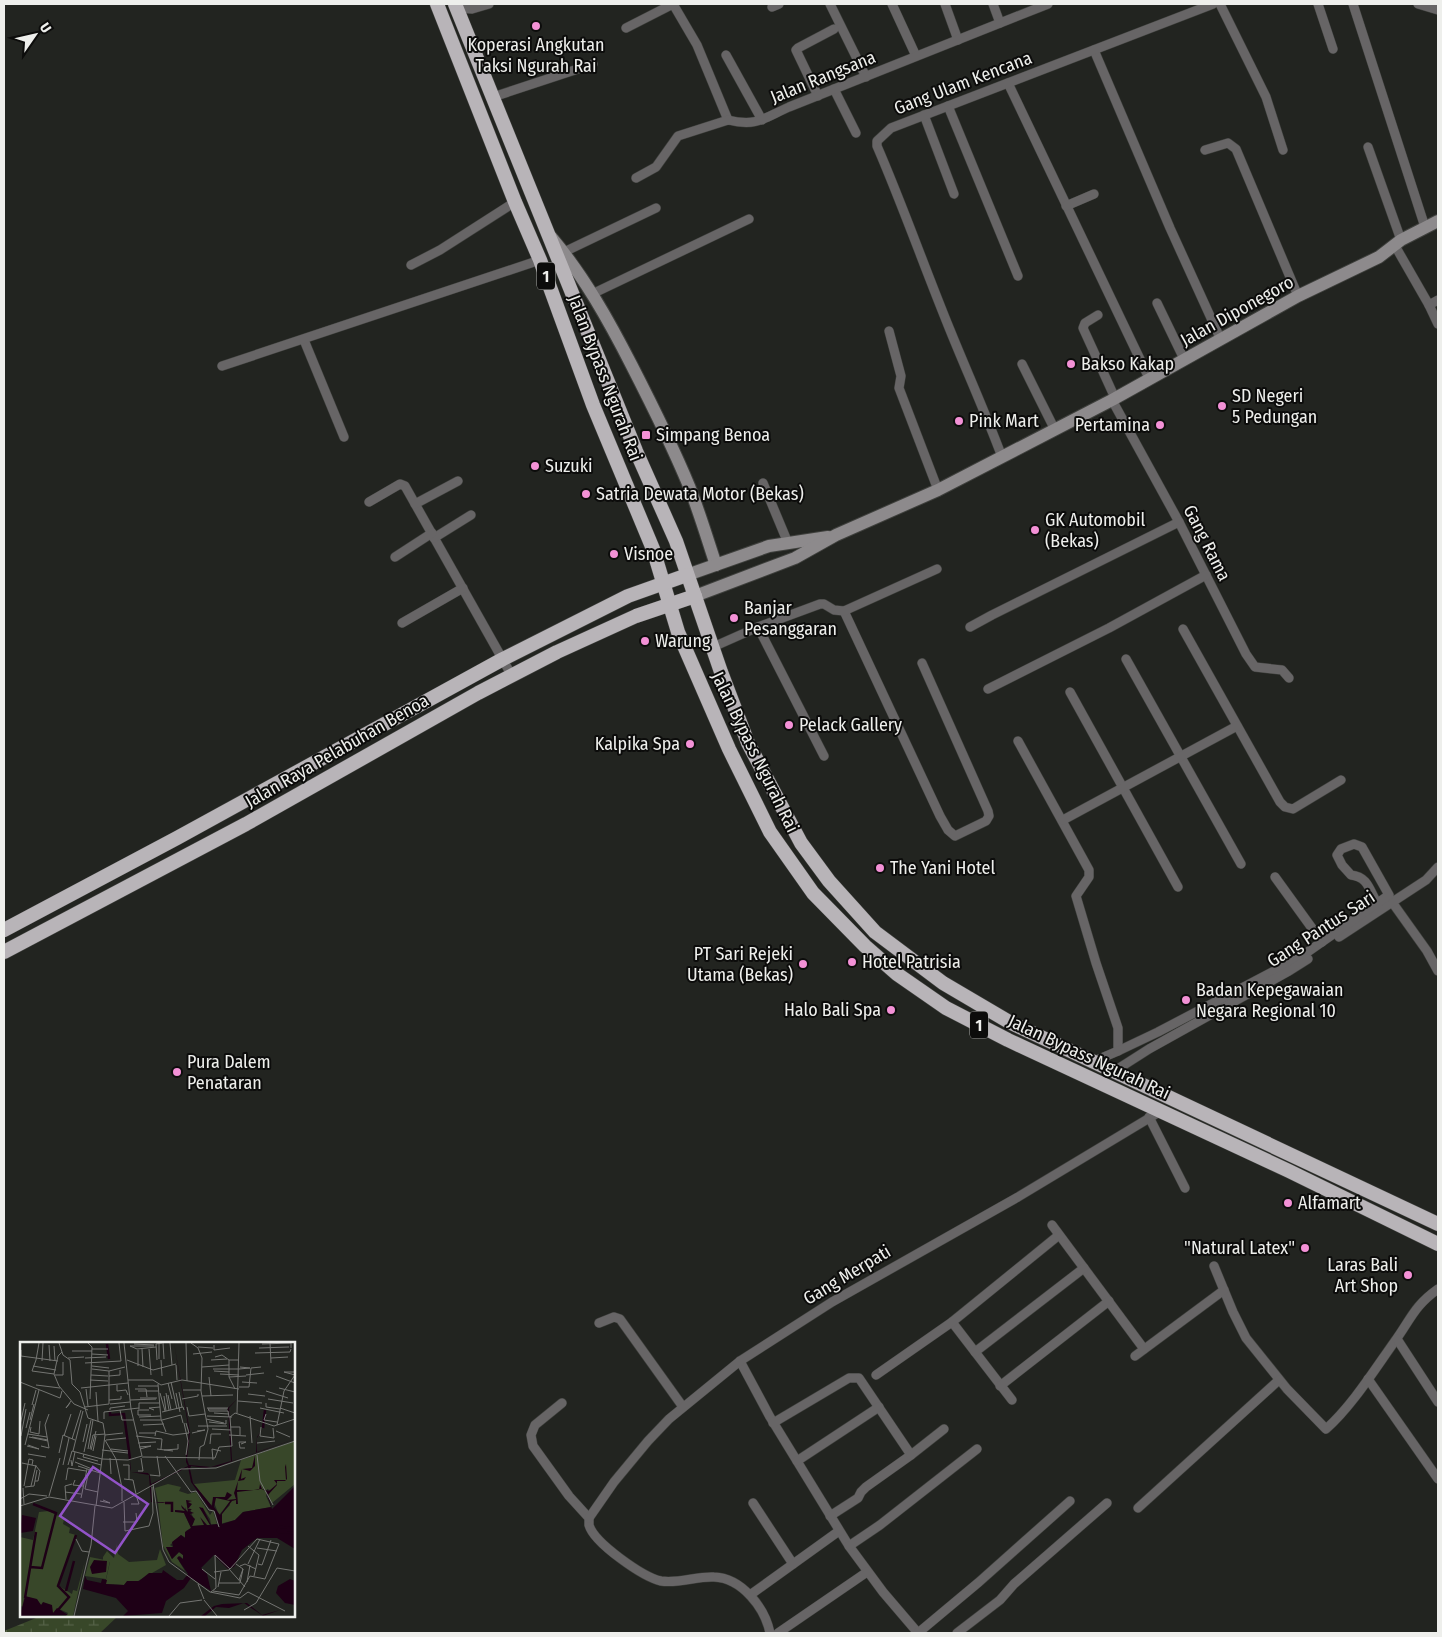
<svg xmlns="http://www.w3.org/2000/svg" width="1442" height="1637" viewBox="0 0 1442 1637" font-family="'Fira Sans Condensed',sans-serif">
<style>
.wetland{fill:url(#wetland-marsh)}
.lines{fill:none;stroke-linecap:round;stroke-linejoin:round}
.minor-casing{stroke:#3f403d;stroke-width:10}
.secondary-casing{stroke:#3f403d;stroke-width:14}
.trunk-casing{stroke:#3f403d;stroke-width:15}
.minor{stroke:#676566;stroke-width:9}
.secondary{stroke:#8d8a8c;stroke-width:12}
.trunk{stroke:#b8b4b8;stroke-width:14}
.poi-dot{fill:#f391d6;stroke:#0c0c0b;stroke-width:2}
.labels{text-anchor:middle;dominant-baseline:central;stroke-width:4;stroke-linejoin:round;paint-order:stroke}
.shield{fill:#0c0c0b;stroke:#aaaba8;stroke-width:1}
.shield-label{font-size:16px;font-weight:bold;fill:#eeefec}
.poi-label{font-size:18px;fill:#eeefec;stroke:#0c0c0b;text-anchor:start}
.street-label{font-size:18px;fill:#eeefec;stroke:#0c0c0b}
.inset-river{fill:none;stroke:#1e0016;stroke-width:2.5}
.inset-road{fill:none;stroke:#747572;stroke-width:1}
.view{fill:#9253c8;fill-opacity:0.15;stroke:#9253c8;stroke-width:2.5}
.inset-edge{fill:none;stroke:#eeefec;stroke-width:2.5}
</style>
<defs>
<pattern id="wetland-marsh" width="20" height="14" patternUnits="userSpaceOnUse" patternTransform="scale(1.25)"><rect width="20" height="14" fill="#384729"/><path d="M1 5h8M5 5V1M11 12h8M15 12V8" fill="none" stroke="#556248"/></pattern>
</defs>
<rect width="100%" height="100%" fill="#222420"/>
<!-- wetland -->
<polygon class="wetland" points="41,1616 118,1616 100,1633 4,1633 4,1631"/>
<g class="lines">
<defs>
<g id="minor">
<polyline points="673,4 697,45 728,120"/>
<polyline points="830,4 866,77"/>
<polyline points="892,4 916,56"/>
<polyline points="945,4 958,40"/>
<polyline points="993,4 1000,23"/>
<polyline points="1220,4 1266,97 1283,150"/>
<polyline points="1318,4 1333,49"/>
<polyline points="1353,4 1425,227"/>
<polyline points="1418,4 1438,10"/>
<polyline points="772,7 779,4"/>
<polyline points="457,8 472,9 489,4"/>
<polyline points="626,28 673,4"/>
<polyline points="1094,50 1170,228 1221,340"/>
<polyline points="726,55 762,120"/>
<polyline points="1008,83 1149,378"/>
<polyline points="834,89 856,133"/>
<polyline points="818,96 796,50 798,48 834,29"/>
<polyline points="493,97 593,64"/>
<polyline points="948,106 1018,276"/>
<polyline points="924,115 954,194"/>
<path d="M728,120C757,127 764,118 789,107L1048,4"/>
<polyline points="1368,147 1401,240"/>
<polyline points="1205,150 1228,143 1236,149 1298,296"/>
<polyline points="636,178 656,167 678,136 728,120"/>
<polyline points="1066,206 1094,194"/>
<polyline points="1394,244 1429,305 1438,300"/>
<polyline points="564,252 656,208"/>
<polyline points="411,265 440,250 515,202"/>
<polyline points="592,294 749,219"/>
<polyline points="1157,303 1184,359"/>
<polyline points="1429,305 1438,324"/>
<polyline points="1098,315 1085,323 1083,328 1115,398"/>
<polyline points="889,331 901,376 899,388 938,490"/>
<polyline points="304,340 344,437"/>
<polyline points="1022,364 1055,430"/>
<polyline points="222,366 540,260"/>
<polyline points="1112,400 1179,522 1246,654 1255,667 1282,670 1289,678"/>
<path d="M1002,457C986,414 967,372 950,330C925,269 903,206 877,146V141L891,128L1213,4"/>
<polyline points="763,483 788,543"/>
<polyline points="369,502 400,484 405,486 512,676"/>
<polyline points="415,504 458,481"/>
<polyline points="434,538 471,515"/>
<polyline points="395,557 432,533"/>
<polyline points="844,611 940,816 948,830 955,836 986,821 989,816 988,811 922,663"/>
<polyline points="402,623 463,588"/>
<polyline points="758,627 824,756"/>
<polyline points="970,627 992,615 1179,522"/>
<polyline points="1183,629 1280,802 1285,807 1293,809 1341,780"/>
<polyline points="713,647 758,627 820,604 824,604 834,610 844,611 937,569"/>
<polyline points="1126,659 1241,864"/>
<polyline points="988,689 1109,628 1206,575"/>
<polyline points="1070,692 1178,887"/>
<polyline points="1018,741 1089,870 1089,877 1076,896 1096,963 1118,1028 1118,1051 1092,1062"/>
<polyline points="1063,820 1237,726"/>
<polyline points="1275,877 1322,942"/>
<polyline points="1392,902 1427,951 1438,971"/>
<polyline points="1339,937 1426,880 1438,867"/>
<path d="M1118,1051L1158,1032L1299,958L1389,895L1362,847L1354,844L1341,849L1337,855L1342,865L1351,875C1368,877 1369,889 1377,903"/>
<polyline points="1113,1072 1149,1049 1289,971 1308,959"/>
<polyline points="1149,1117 1185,1188"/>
<polyline points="1052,1225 1144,1349"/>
<path d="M1214,1266L1233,1312L1246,1338L1287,1389L1326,1429C1352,1406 1375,1369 1395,1341C1411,1319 1414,1306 1438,1289"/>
<polyline points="952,1322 1012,1400"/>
<polyline points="599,1323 614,1317 620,1319 683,1407"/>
<polyline points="1397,1339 1438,1402"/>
<polyline points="975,1352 1084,1268"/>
<polyline points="1135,1356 1224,1290"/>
<polyline points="740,1361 770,1417 849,1546 883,1592 918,1633"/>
<polyline points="876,1375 952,1322 1059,1235"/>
<polyline points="1368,1379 1438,1479"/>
<polyline points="1000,1386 1109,1301"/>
<path d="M562,1403L535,1425L531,1435L533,1446L569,1496L589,1518C589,1520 589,1523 589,1525C594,1543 643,1577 661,1581C678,1584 697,1576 714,1577C742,1578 765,1608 770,1633"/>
<polyline points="773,1423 849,1378 859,1378 911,1455 866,1487 861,1492 858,1498 830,1516"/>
<polyline points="911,1455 944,1429"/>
<polyline points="797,1461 879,1407"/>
<polyline points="753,1503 793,1564"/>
<polyline points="1138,1508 1279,1380"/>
<polyline points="589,1518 614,1482 648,1441 669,1419 740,1361 832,1302 1018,1197 1161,1111"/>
<polyline points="849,1546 880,1525 977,1449"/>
<polyline points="750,1595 839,1531"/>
<polyline points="778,1633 867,1572"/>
<polyline points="918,1633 979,1582 1070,1501"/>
<polyline points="957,1633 1000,1600 1014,1584 1107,1503"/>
</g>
<g id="secondary">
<path d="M551,237C584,276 609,321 632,366C652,405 672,445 689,486C699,511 707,538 716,565"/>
<polyline points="687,575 769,546 828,537"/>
<polyline points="695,596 795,558 836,535 938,490 1112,400 1298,296 1379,257 1401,240 1438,221"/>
</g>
<g id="trunk">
<polyline points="437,4 515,202 540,260 593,405 653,549 678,632 729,749 770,832 813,893 865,946 897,974 946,1008 1008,1040 1289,1171 1438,1244"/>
<polyline points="455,4 636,451 676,541 721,672 748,743 801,843 829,881 875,932 943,983 1011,1023 1438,1224"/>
<polyline points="4,930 177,838 503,659 628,596 687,575"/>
<polyline points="4,952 246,824 478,693 557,652 636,616 695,596"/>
</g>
</defs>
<!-- minor casing -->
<use href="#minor" class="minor-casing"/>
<!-- secondary casing -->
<use href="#secondary" class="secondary-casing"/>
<!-- trunk casing -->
<use href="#trunk" class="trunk-casing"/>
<!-- minor -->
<use href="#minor" class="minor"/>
<!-- secondary -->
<use href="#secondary" class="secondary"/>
<!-- trunk -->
<use href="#trunk" class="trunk"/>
</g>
<!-- markers -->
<g class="poi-dot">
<circle cx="536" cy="26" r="5"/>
<circle cx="1071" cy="364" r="5"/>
<circle cx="1222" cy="406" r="5"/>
<circle cx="959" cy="421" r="5"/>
<circle cx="1160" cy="425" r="5"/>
<rect x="641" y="430" width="10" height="10" rx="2.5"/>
<circle cx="535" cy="466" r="5"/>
<circle cx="586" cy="494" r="5"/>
<circle cx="1035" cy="530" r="5"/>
<circle cx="614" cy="554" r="5"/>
<circle cx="734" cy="618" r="5"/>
<circle cx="645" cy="641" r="5"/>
<circle cx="789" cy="725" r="5"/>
<circle cx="690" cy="744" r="5"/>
<circle cx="880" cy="868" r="5"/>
<circle cx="852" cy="962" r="5"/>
<circle cx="803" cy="964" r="5"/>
<circle cx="1186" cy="1000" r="5"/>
<circle cx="891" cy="1010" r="5"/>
<circle cx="177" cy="1072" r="5"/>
<circle cx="1288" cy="1203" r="5"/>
<circle cx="1305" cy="1248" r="5"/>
<circle cx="1408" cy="1275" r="5"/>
</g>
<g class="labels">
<!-- shield labels -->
<g class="shield">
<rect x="537" y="262.5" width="18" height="27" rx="4"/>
<rect x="970" y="1011.5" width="18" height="27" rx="4"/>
</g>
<g class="shield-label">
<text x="546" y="276">1</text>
<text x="979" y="1025">1</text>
</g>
<!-- poi labels -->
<g class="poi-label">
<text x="536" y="45" text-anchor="middle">Koperasi Angkutan<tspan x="536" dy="21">Taksi Ngurah Rai</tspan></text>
<text x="1081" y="364">Bakso Kakap</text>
<text x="1232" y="396">SD Negeri<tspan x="1232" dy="21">5 Pedungan</tspan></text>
<text x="969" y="421">Pink Mart</text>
<text x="1150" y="425" text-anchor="end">Pertamina</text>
<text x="656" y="435">Simpang Benoa</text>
<text x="545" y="466">Suzuki</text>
<text x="596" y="494">Satria Dewata Motor (Bekas)</text>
<text x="1045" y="520">GK Automobil<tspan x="1045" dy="21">(Bekas)</tspan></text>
<text x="624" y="554">Visnoe</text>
<text x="744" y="608">Banjar<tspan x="744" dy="21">Pesanggaran</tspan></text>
<text x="655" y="641">Warung</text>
<text x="799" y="725">Pelack Gallery</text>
<text x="680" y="744" text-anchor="end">Kalpika Spa</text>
<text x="890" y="868">The Yani Hotel</text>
<text x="793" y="954" text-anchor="end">PT Sari Rejeki<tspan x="793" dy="21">Utama (Bekas)</tspan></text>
<text x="862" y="962">Hotel Patrisia</text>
<text x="1196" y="990">Badan Kepegawaian<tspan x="1196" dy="21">Negara Regional 10</tspan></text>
<text x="881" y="1010" text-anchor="end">Halo Bali Spa</text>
<text x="187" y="1062">Pura Dalem<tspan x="187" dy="21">Penataran</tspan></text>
<text x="1298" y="1203">Alfamart</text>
<text x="1295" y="1248" text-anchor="end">"Natural Latex"</text>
<text x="1398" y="1265" text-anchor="end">Laras Bali<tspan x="1398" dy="21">Art Shop</tspan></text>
</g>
<!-- street labels -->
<g class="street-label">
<text transform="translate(823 77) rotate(-22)">Jalan Rangsana</text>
<text transform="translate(963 83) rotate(-21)">Gang Ulam Kencana</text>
<text transform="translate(1237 311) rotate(-29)">Jalan Diponegoro</text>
<text transform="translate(605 378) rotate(69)">Jalan Bypass Ngurah Rai</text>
<text transform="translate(1207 543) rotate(63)">Gang Rama</text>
<text transform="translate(337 751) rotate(-30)">Jalan Raya Pelabuhan Benoa</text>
<text transform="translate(755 752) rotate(64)">Jalan Bypass Ngurah Rai</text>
<text transform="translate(1321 929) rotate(-33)">Gang Pantus Sari</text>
<text transform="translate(1089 1057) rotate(25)">Jalan Bypass Ngurah Rai</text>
<text transform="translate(847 1275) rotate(-31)">Gang Merpati</text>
</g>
</g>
<!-- overview -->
<g transform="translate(20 1342)">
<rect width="275" height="275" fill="#222420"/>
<path d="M70,215L90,219L86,237L65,234Z" fill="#384729"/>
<path d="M275,99V142L252,161L248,153L250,148L247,147L246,154L251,165L223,170L215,178L200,182L199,175L210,163L209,161L199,173L193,158L191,164L174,142L215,138L221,118ZM148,142L161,145L159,149L168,152L176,150L190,173L193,169L197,182H191L190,177L182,165L190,183L172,184L174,179L170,166L167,170L165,165V169L155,168L164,171L171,186L166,189V196L161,193L150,203L153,205H146L152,217L159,210L163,213V217L160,214L159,219L165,229L152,220L143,204L138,161L143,160H138L135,146ZM29,169L44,177L43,182L50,186L49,191L56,193L39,244L52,252L53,248L57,249L65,219L53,274H46L48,271L39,267L33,271L28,263H21L17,258L5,255L4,265L0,264V195L13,198L19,170ZM97,202L98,212L109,220L137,218L140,207L146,223L118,239H108L104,243L85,242L90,220L83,218V215L87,209L94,216Z" fill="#384729"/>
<path d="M154,1L170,90L167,117L169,123L191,125L211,119L208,66L218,56V1V56L209,66L212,119L236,111L237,95L243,86L237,96V110L275,97L199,124L186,126L171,124L170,127L173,141L192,164L193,155H205L207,150L212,153L207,158L216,157L214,151L222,127L232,126L235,113V124L230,129L222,127L221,137L226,135L224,138L218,139L217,148H239L240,142L242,147L249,149L257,142L254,138H266L265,125L266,122L267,137L265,139H257V143L248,153L252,167L275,144V207L257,196H237L222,208L214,225L208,227L194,213L181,226L187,232L191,249L171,236L164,246L146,259L142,271L103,274L108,269L96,256L63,247L65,234L67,238L81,241L82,237L87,238L86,242L104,243L107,239H119L129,231H142L143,228L157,238H163L168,232L157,216L159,214L163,217V213L159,210L152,217L146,205H153L152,200L161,193L165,196V190L171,186L164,171L155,170V168L165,169L162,166L161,163L168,170L166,158L172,159L168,160L172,162L168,167H172L169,169L174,171L170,172L175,177L172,184L184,183L180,175L187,183H190L179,165L183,166L191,183L197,182L200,187L195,169L189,166L171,140L168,125L131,143L132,160H143L146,161L131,160L129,133L111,130L110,126V118L111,130L128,131L130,134L131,142L168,124L166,120V113H164L167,112L169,89ZM241,147L246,149L251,165L223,170L215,178L202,182V172L212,159L216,158V162H218L217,150ZM196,156L210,159L200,173L194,165ZM2,173L16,176L13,189L0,191ZM74,218L87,219L86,230L72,232L70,225ZM270,237L275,239V263L265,261L256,251L258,244ZM5,254L17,257L21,263L23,260L32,263L33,271L37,266L48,273L0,274ZM224,261L209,266L196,265L185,274H181L194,264L202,262L227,261L242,273L260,268L243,274Z" fill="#1e0016" fill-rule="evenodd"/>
<path class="inset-river" d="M87,2L89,17M90,70V73L104,72L110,117M243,86L245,68M145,161H152V170M259,188H275M257,190L260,185L275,186M258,190L275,191M10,225L22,226L36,171L13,162M46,249L54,219M5,256L16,190M38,268L49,255L38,244L56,193"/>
<path class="inset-road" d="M39,1L43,13L50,18L52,42L60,50L68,76L83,81L85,93L82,117M68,1L72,5L70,57M143,1L144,17M150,1L152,23M166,1L167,39M171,1L178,6L182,16L181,49L188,87L184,103L180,105L179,118M250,1L251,21M114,2L134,3M242,2L271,1V6M29,3L30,19M194,3V8L210,6M34,4L35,19M110,4L117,7L136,5M110,4H134M178,5L193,6M239,6L269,5M72,7H88M122,7L123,25M129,7L131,33M1,8V14L38,19M118,8V24M52,9H72M42,10L38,14L34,32L39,44L54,62L68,68M235,11L270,10L271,7M72,12L88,13M173,12L192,10M195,15L202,13L209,18H219M48,16L64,15M65,16L86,15M251,16L268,15M139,17V1M16,18L12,29L34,32M16,18L19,1M107,18L133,28L156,22M137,18L136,2L142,1M141,18L142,34M191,18L207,17M209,18V35L215,47M22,19L23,1M65,21L101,19L99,1M156,23L157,38M13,24L36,28M72,24L89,26M182,25L209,23M72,27L89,29M193,27H219M219,27L230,26L220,25M89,29L105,25M194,29L209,30M200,32L219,33M35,33H43V20M71,33L88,34M226,33L244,31M275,33L264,30H275M89,34L100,33V28M256,34L275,41M189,35L191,54M209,35L226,34M70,38L88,39M108,38H133L141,43L162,38L219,47M0,40L40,56L42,49M151,40L157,67M222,40L237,41M148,41L152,57M138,42L141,77L146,90M16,43L40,46M97,43V49L106,48L108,53M118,44H138M219,45H229L231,26L241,25M61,46L108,41M259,46L275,50M66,47L68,64M115,47H126L127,55M163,48H181M118,49H138M246,49L268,56M76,50L78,79M159,50L162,65M140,51L145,69M146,51L149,68M156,51L160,70M228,52L245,54M148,53L151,68M144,54L146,69M182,54L213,53M120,56H137M162,57L178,54V52M248,57L273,61M89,58L101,57V54M110,58L136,57M218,59L242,61M50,61L46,66L51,59M246,61V65L260,67M90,62L110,60M12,63L16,48M65,65L89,62V29M167,65L169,74L185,72M187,66H208M188,66L189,69H208L209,75M240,66L264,71M260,66L275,71M119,67V61H139M189,67H207M90,68V66L105,64M100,68L102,78H113M129,68H118V73H131M134,68L129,66L140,65M142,70L163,65L164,68M194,71L209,72M217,71L219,1M246,72L244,78L257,80M187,74L212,75M230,74L232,101M119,75L141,74M84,77V70L119,66M186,77L204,81M10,78L14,62M120,78H141M142,78L161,73L163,81M189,80L206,82V78M164,81L168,99L166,113M0,83L5,61M123,83L144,82M257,83L264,49L275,33M178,84H207M11,85L10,90L19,92L20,79M211,85H220V93M241,85L240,94L254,96L253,86M6,86L10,70M192,87L211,88M256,89L270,95M119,91H135M172,91L185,88L177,89M8,92L27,95M85,93L103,91M209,93L226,94M1,94L6,67M44,94L51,72M116,94L142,97L141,107M135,94L136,89L153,93L169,91L166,81M9,95L28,99M12,95L28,98M52,97L61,68M85,98L96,117M86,98L106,96M63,100L67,82M118,101L136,100M237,101L255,99M190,102L191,92H201M221,102L226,100H219L220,106H225M5,103L19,48M7,104L19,107L8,103M21,104L29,106L25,83L29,72M119,105L131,104L120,107M68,107L73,78M70,107L73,93L85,92M91,107L108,109M137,107L153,109M71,108L76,89M82,108L108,111M144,108L158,107V102M53,109L63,69M73,109L76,94M64,110L71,78M39,111L43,93L55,98M8,112L26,115M64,112L63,115L78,119M237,113L240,139L253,163M145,114L171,150L176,149L189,168L194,169L199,185M122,115L195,116L199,105L212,104L210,75L215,71L254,84L275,77M57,116L81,123M90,116L91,132M96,117L102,146V159M51,118L52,124L55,110M193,118L192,107L201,109M55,120L72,127M2,121L16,124L20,129L18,139H15M43,123L49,96M48,123L52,109L82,117M103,123H109V137M58,124L80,131M69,128L65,147L78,150M118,129H123L121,116M130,133L140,134L137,114M104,137L113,138L116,152M46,138L48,126L66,129M55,138L53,143L63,144M133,142L143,208L149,220L190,250L220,256L228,250L265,269M4,144L9,117L13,118L12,123M11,144L16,123M5,145L14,144L17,128M3,146L4,162M45,150L61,152M29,154L40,116M61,156L67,127M0,157L9,152L27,154M46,157L45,144L52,142M80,159L90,161L83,158M104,160L105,189M111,162H119L116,153M0,164L29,155L92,166L161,127L196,126L275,99M76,164L82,117L108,118L122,114L111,67L104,1M103,180H117L116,171M105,189L129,184L133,171L132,145M56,197L62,209L69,210M228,204L239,213L234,234M237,206L257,209M216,222L223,227L219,238M228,222L240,197M238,222L242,223L251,198M220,224L225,222L236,227M182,227L195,237M209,227L225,245M194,230L209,228M227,240L230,223M199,241H220L223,227M178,242L184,257M198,245L201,230M191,250L196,246L195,213L210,227L237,197L259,202L245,237L230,234L219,253L193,249M184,258L197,274M224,268L236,261L257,226L275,229M54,274L71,203L75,164M149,274L160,261L182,258"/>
<path class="view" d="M73,125L128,162L95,211L40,174Z"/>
<rect width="275" height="275" class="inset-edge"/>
</g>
<!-- border -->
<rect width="1442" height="1637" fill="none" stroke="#eeefec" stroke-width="10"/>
<!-- north arrow -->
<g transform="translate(35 35) rotate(56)" stroke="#0c0c0b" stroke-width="4" paint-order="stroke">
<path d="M0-4L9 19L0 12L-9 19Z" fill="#eeefec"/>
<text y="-8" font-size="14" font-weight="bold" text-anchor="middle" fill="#eeefec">U</text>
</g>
</svg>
